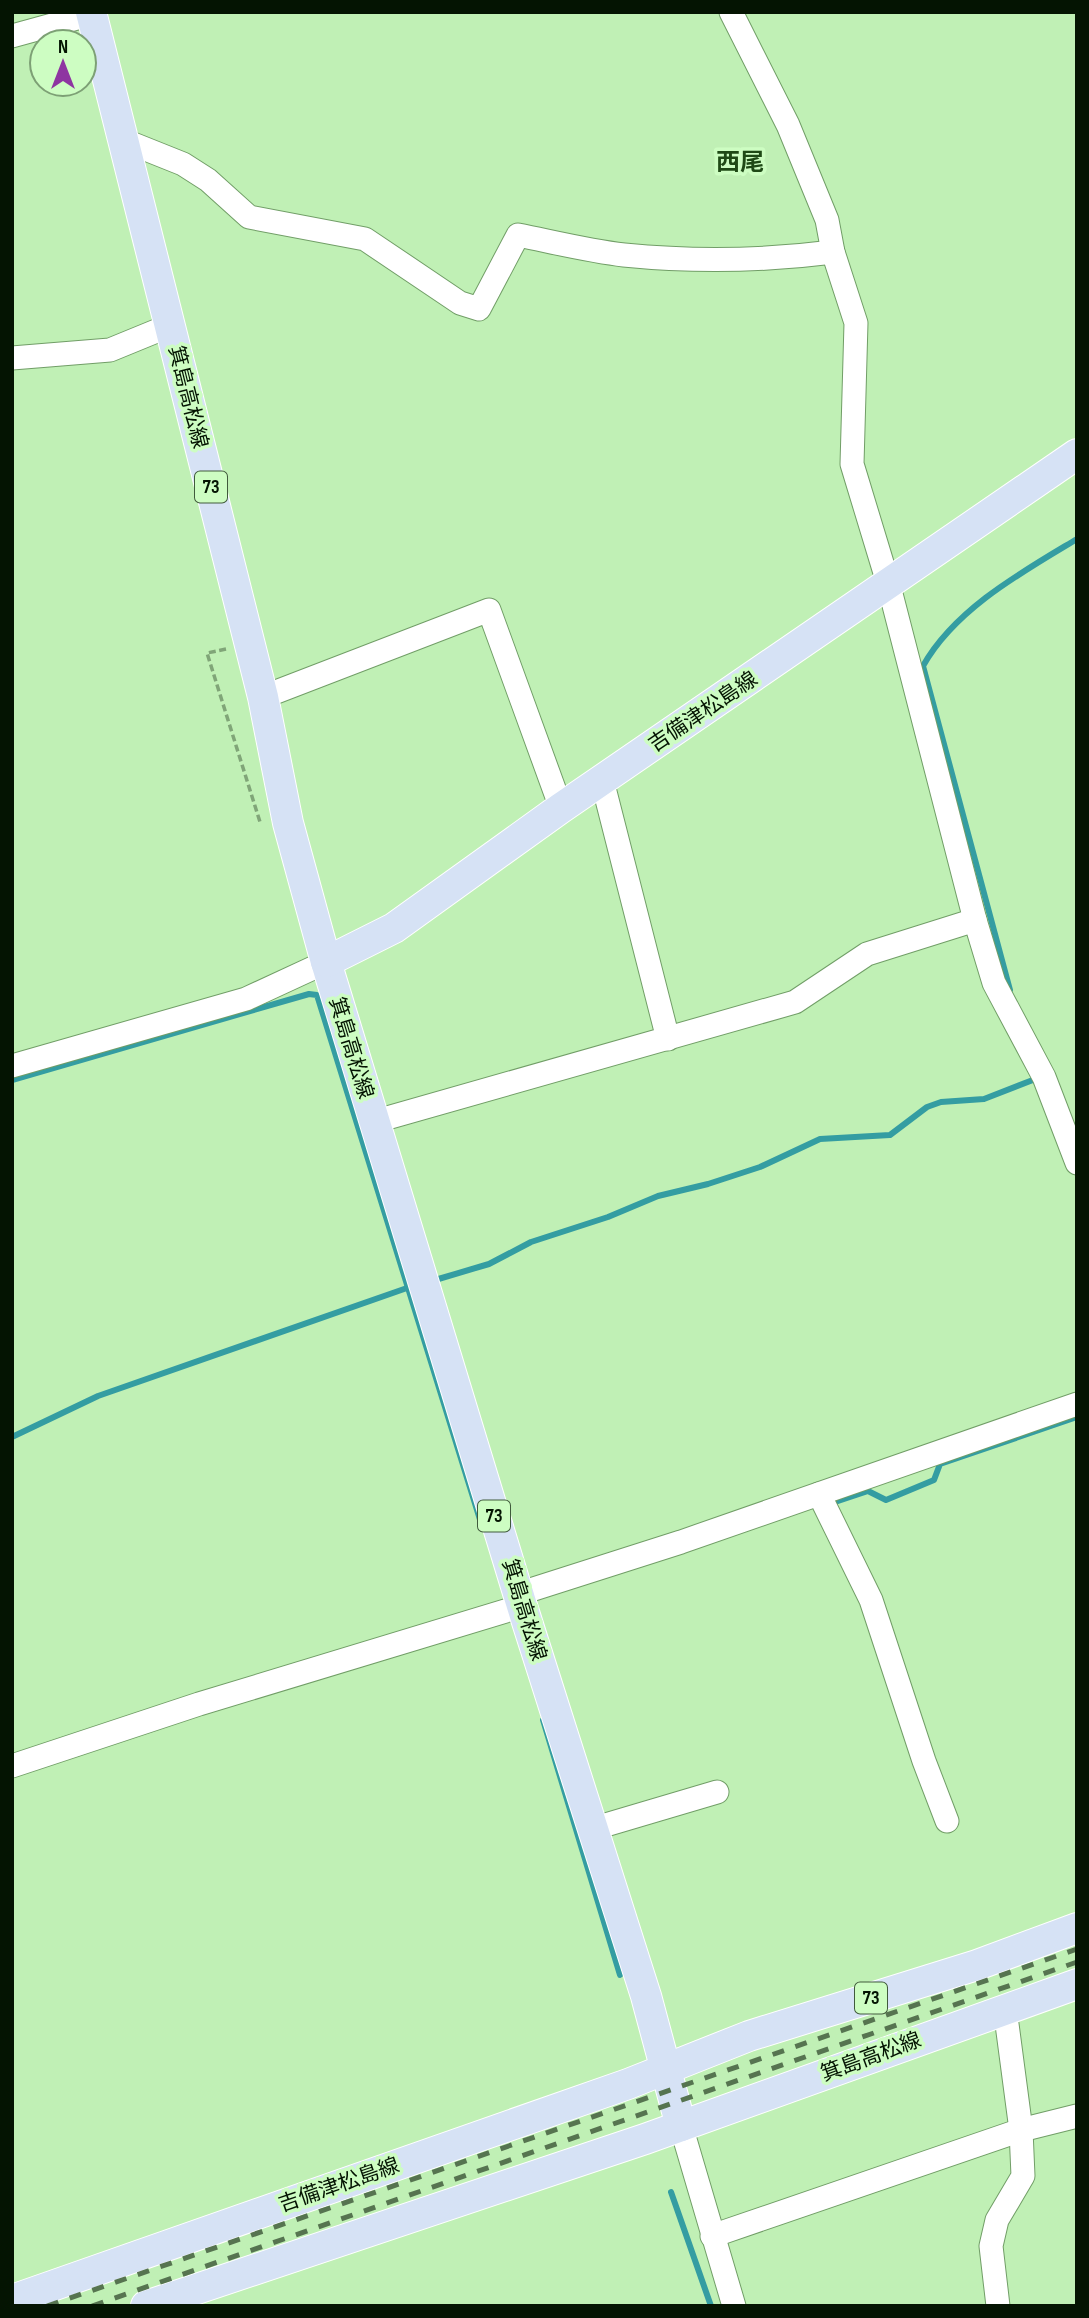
<svg xmlns="http://www.w3.org/2000/svg" width="1089" height="2318" viewBox="0 0 1089 2318" font-family="'Sofia Sans Condensed','Noto Sans JP',sans-serif">
<style>
.lines{fill:none;stroke-linecap:round;stroke-linejoin:round}
.stream{stroke:#349da2;stroke-width:6}
.minor-casing{stroke:#719e67;stroke-width:25}
.major-casing{stroke:#fff;stroke-width:32}
.path{stroke:#80a578;stroke-width:3.5;stroke-dasharray:7 3.5;stroke-linecap:butt}
.minor{stroke:#fff;stroke-width:23}
.major{stroke:#d6e2f5;stroke-width:30}
.rail{stroke:#567450;stroke-width:5;stroke-dasharray:12 12;stroke-linecap:butt}
.labels{text-anchor:middle;dominant-baseline:central;stroke-width:7;stroke-linejoin:round;paint-order:stroke}
.shield{fill:#cdfdc2;stroke:#405a3c;stroke-width:2}
.shield-label{font-size:19px;font-weight:bold;fill:#041402}
.street-label{font-size:21px;fill:#041402;stroke:#cdfdc2}
.quarter-label{font-size:24px;font-weight:bold;fill:#1f4916;stroke:#cdfdc2}
</style>
<rect width="100%" height="100%" fill="#c0f0b5"/>
<g class="lines">
<!-- stream -->
<g class="stream">
<path d="M1010,990L923,666C955,609 1022,572 1077,539"/>
<polyline points="12,1080 309,994 317,995 482,1526"/>
<polyline points="435,1280 489,1264 531,1242 608,1217 658,1196 708,1184 760,1167 820,1139 890,1135 927,1107 941,1102 984,1099 1038,1078"/>
<polyline points="12,1437 98,1396 407,1288"/>
<polyline points="829,1504 868,1491 886,1500 934,1480 940,1464 1077,1417"/>
<polyline points="543,1720 620,1975"/>
<polyline points="671,2192 711,2306"/>
</g>
<defs>
<g id="minor">
<polyline points="731,12 788,125 827,220 833,252 856,323 852,464 889,586 975,920 994,983 1044,1077 1077,1163"/>
<polyline points="12,36 92,14"/>
<path d="M123,140L183,164L208,180L249,217L365,239L460,303L479,309L518,235C553,242 589,251 624,255C694,262 763,261 833,252"/>
<polyline points="12,358 110,350 171,325"/>
<polyline points="263,697 489,610 561,808"/>
<polyline points="602,780 668,1039"/>
<polyline points="12,1066 246,999 326,962"/>
<polyline points="373,1122 795,1002 867,954 975,920"/>
<polyline points="819,1494 871,1600 924,1761 947,1821"/>
<polyline points="518,1594 681,1542 1077,1404"/>
<polyline points="12,1766 199,1704 522,1606"/>
<polyline points="592,1829 717,1792"/>
<polyline points="681,2126 734,2306"/>
<polyline points="712,2236 1021,2130 1077,2116"/>
<polyline points="998,2306 991,2246 997,2220 1023,2176 1021,2130 1005,2009"/>
</g>
<g id="major">
<polyline points="91,12 263,697 288,823 326,962 522,1606 646,1996 681,2126"/>
<polyline points="326,962 394,928 561,808 1077,454"/>
<polyline points="12,2300 628,2084 749,2036 977,1965 1077,1928"/>
<polyline points="146,2306 645,2139 1077,1984"/>
</g>
</defs>
<!-- minor casing -->
<use href="#minor" class="minor-casing"/>
<!-- major casing -->
<use href="#major" class="major-casing"/>
<!-- path -->
<polyline class="path" points="226,649 207,653 260,822"/>
<!-- minor -->
<use href="#minor" class="minor"/>
<!-- major -->
<use href="#major" class="major"/>
<!-- rail -->
<g class="rail">
<polyline points="47,2306 1077,1949"/>
<polyline points="92,2306 1077,1962"/>
</g>
</g>
<g class="labels">
<!-- shield labels -->
<g class="shield">
<rect x="195" y="471.5" width="32" height="31" rx="5"/>
<rect x="478" y="1500.5" width="32" height="31" rx="5"/>
<rect x="855" y="1982.5" width="32" height="31" rx="5"/>
</g>
<g class="shield-label">
<text x="211" y="487">73</text>
<text x="494" y="1516">73</text>
<text x="871" y="1998">73</text>
</g>
<!-- street labels -->
<g class="street-label">
<text transform="translate(188 397) rotate(76)">箕島高松線</text>
<text transform="translate(703 712) rotate(-34)">吉備津松島線</text>
<text transform="translate(351 1048) rotate(73)">箕島高松線</text>
<text transform="translate(524 1610) rotate(73)">箕島高松線</text>
<text transform="translate(871 2057) rotate(-20)">箕島高松線</text>
<text transform="translate(339 2185) rotate(-19)">吉備津松島線</text>
</g>
<!-- quarter labels -->
<g class="quarter-label">
<text x="740" y="162">西尾</text>
</g>
</g>
<!-- border -->
<rect width="1089" height="2318" fill="none" stroke="#041402" stroke-width="28"/>
<!-- north arrow -->
<g transform="translate(63 63)"><circle r="33" fill="#cdfdc2" stroke="#7da075" stroke-width="2"/>
<path d="M0-5L12 26L0 18L-12 26Z" fill="#8e35a1"/>
<text y="-10" font-size="19" font-weight="bold" text-anchor="middle" fill="#041402">N</text>
</g>
</svg>
